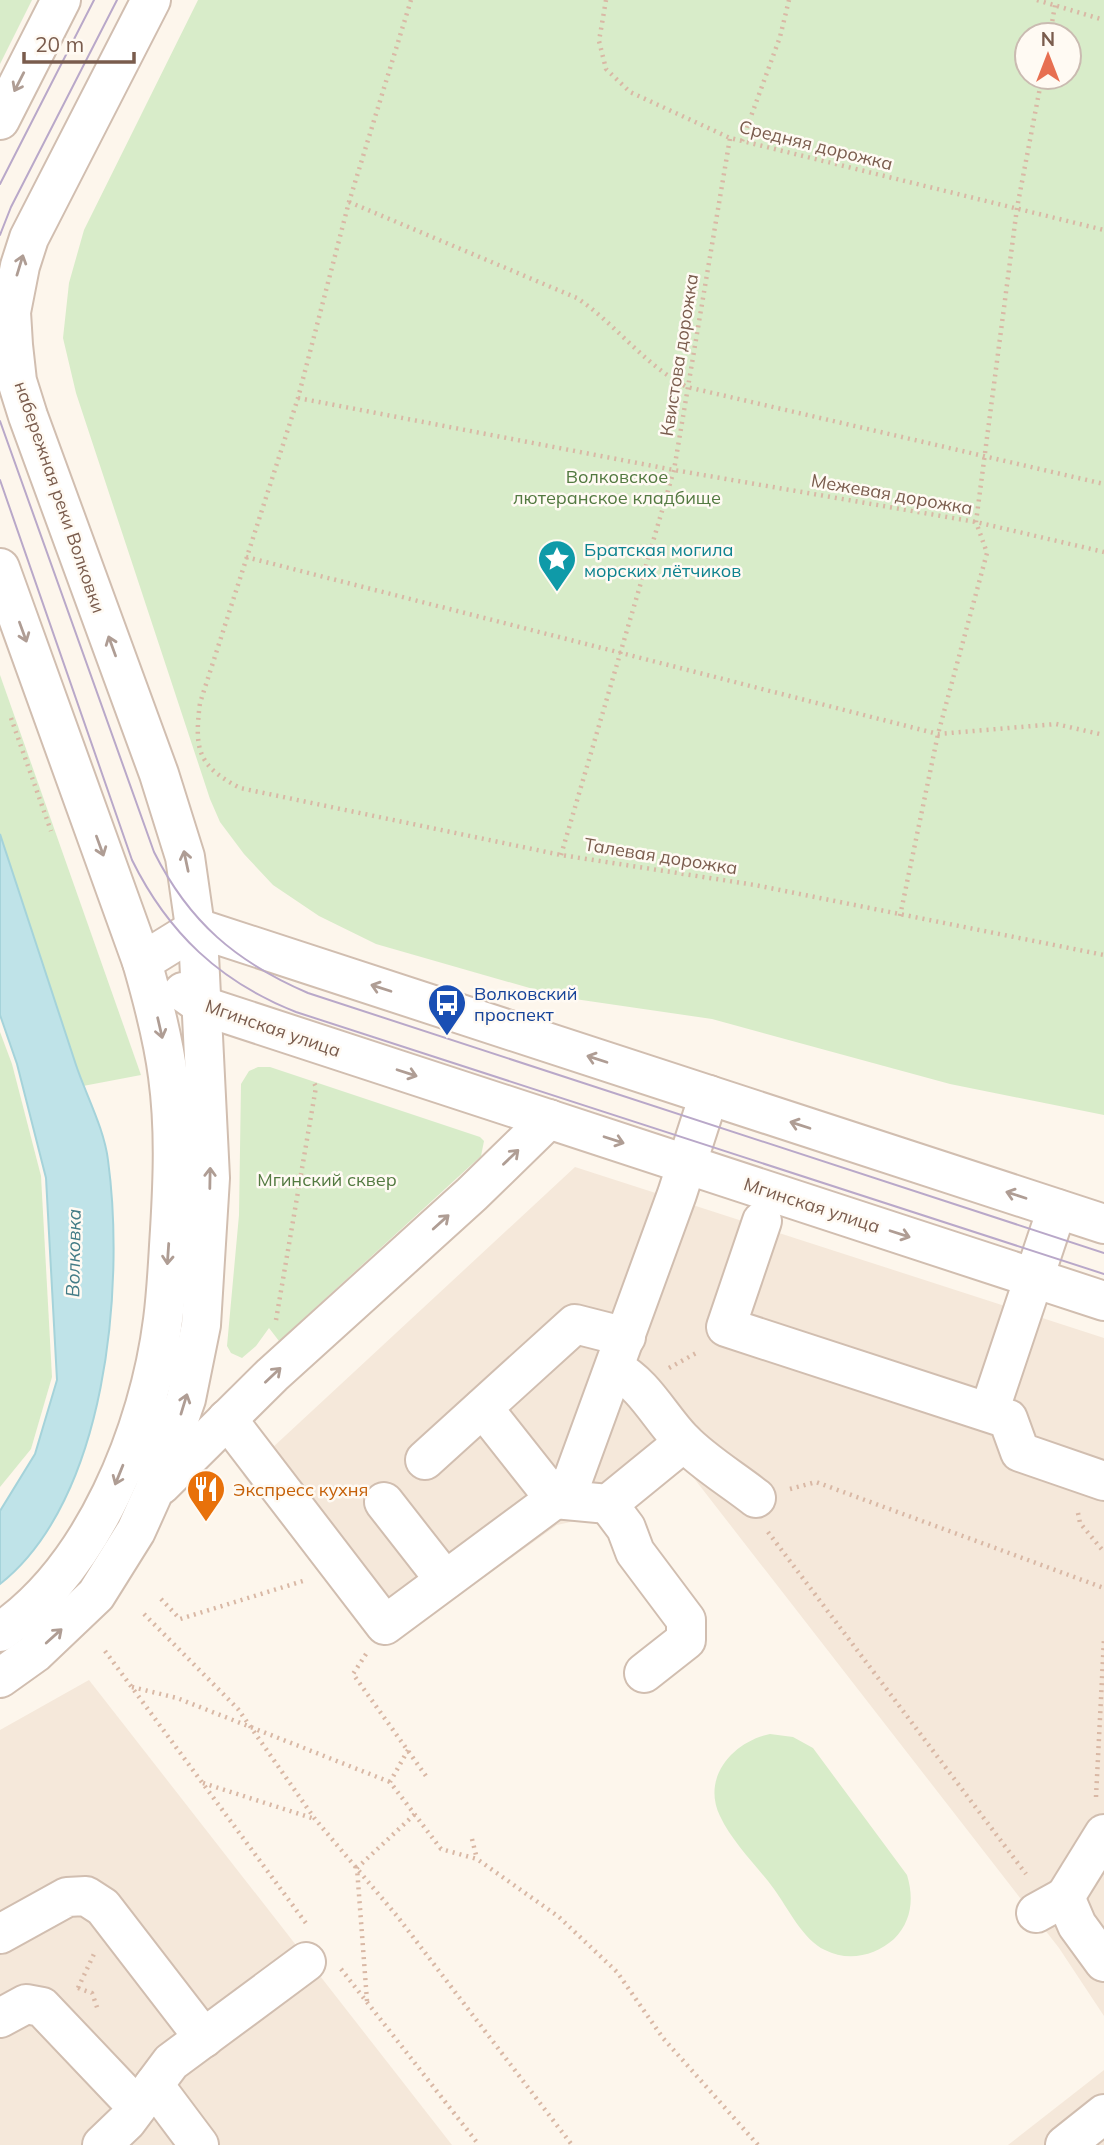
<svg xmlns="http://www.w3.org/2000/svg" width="1104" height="2145" viewBox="0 0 1104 2145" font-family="Mulish,sans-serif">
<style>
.residential{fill:#f5e8da}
.green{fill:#d8ecc9;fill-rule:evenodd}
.water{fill:#bfe3e8;stroke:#a5d3da;stroke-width:2}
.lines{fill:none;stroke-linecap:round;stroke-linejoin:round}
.minor-casing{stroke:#d1beb0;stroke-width:42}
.path{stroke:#d9b8a5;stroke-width:4.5;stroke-dasharray:2 5;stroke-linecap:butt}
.minor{stroke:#fff;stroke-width:38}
.tram{stroke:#b9a8c9;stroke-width:2}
.oneway{stroke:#af9d94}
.labels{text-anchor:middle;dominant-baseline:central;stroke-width:5;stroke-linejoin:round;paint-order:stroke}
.street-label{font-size:18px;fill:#7a5c4d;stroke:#fffaf3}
.park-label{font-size:18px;fill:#537a41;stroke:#fffaf3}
.culture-label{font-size:18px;fill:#0d838f;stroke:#fffaf3;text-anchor:start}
.transit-label{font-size:18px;fill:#164399;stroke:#fffaf3;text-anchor:start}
.food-label{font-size:18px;fill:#c56008;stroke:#fffaf3;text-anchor:start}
.water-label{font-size:19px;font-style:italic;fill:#437c86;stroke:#fffaf3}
</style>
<rect width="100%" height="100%" fill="#fdf6ec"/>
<!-- residential -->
<g class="residential">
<polygon points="575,1167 1104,1338 1104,2016 1059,1948 686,1468 629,1509 557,1525 422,1622 360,1625 243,1475"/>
<polygon points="89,1680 452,2145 0,2145 0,1730"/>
<polygon points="1104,2070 1104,2145 1008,2145"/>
</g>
<!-- green -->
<g class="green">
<polygon points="0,0 32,0 0,64"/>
<path d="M198,0H1104V1115L950,1084L712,1019L561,997L376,944L319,916L273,885L244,854L220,822L210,799L76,393L63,338L69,283L84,230ZM1027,35H1069V77H1027Z"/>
<polygon points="0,675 141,1075 83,1086 0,834"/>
<polygon points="0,1032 12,1064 41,1176 52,1377 31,1449 0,1487"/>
<polygon points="258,1067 270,1067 480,1137 484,1141 481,1156 279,1341 269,1328 256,1346 242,1358 231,1353 227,1346 239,1215 241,1084 249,1071"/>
<path d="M770,1734L793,1737L813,1748L907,1875C914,1898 912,1921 894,1939C875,1956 848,1962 825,1950C803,1940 788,1908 774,1889C757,1866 732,1842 720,1816C701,1777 734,1741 770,1734Z"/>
</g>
<!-- water -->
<path class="water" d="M0,834C25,911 51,988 76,1065C86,1095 104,1128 108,1160C125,1286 107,1500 0,1584V1511L35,1454L57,1380L46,1178L17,1064L0,1015Z"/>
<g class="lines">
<defs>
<g id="minor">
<polyline points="0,120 61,0"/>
<path d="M0,568L142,962C153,1000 163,1037 168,1076C175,1127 173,1179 170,1230C168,1260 167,1290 163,1320C149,1430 94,1568 0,1632"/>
<polyline points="142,962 197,928 1104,1224"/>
<polyline points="183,992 203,1006 1104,1301"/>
<polyline points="762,1221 726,1327 1008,1419 1020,1452 1104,1481"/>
<path d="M615,1369C645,1385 659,1416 682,1440C703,1462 732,1479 756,1498"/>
<polyline points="483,1408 555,1499 608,1504 684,1442"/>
<polyline points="989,1412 1057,1209"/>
<polyline points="227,1419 385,1625 555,1499 573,1479 677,1194 709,1095"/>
<polyline points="425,1460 575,1324 626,1337"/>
<polyline points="161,1485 272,1375 472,1194 549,1119"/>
<polyline points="384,1502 445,1580"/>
<polyline points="608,1504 626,1528 635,1552 686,1620 686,1640 644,1673"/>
<polyline points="0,1678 35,1653 96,1595 136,1531 154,1491 186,1399 201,1325 210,1178 199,955 185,857 159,774 28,416 17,381 13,345 11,312 20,266 29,238 151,0"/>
<polyline points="1065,1897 1077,1925 1104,1962"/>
<polyline points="1065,1897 1104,1834"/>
<polyline points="1036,1913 1065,1897"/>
<polyline points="0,1934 67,1897 86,1896 103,1907 204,2038"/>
<polyline points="0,2018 26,2004 42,2007 137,2107"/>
<polyline points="154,2085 199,2145"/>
<polyline points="102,2145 127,2121 171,2062 306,1962"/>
<polyline points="1065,2145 1104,2114"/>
</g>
</defs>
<!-- minor casing -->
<use href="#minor" class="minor-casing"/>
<!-- path -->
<g class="path">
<path d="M411,0L349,202L298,398L200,703C194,750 198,766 240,788L561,855L755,885L1104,955"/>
<polyline points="606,0 599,41 606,69 630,92 730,138 1104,230"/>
<polyline points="1037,0 1104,20"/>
<polyline points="1050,35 1055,5"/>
<polyline points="742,141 780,37 789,0"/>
<path d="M349,202L577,298C617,325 644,365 687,387L1104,484"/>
<polyline points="298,398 674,470 976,522 1104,552"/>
<polyline points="246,557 938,734 1056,724 1104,735"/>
<polyline points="11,718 51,831"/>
<polyline points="561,855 674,470 730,138"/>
<polyline points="900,916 938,734 987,553 976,522 1017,208 1042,77"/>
<polyline points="276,1320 316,1087 313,1081"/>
<polyline points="669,1368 698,1352"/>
<polyline points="790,1489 816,1482 1104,1588"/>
<polyline points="1078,1513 1080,1523 1104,1552"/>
<polyline points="768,1532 1026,1874"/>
<polyline points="161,1599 180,1619 303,1581"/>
<polyline points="144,1614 238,1709 315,1819 397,1916 572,2145"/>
<polyline points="105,1651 308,1926"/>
<polyline points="366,1654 353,1674 426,1776"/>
<polyline points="132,1687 177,1698 390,1782"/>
<polyline points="408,1750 390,1782 441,1849 477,1859 559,1917 617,1972 663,2038 758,2145"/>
<polyline points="203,1783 315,1819"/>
<polyline points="1096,1797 1104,1639"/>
<polyline points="472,1839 477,1859"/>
<polyline points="341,1969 479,2145"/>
<polyline points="78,1988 92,1993 98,2010"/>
<polyline points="78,1988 94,1954"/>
<polyline points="367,2001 357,1868 415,1814"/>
</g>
<!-- minor -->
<use href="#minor" class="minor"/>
<!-- tram -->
<g class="tram">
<polyline points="0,184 94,0"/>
<polyline points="0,235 11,207 117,0"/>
<path d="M0,421L154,852C189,922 236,962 308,993L1104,1253"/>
<path d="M0,480L132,860C168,933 220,982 296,1012L1104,1274"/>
</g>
</g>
<!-- one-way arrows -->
<defs><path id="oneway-shaft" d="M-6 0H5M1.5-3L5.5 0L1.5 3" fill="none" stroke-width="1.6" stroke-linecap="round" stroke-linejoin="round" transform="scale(1.75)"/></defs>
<g class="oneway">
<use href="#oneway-shaft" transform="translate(19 82) rotate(117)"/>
<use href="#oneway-shaft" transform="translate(20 265) rotate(-73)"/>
<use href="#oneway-shaft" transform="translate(23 632) rotate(70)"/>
<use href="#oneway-shaft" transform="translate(112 646) rotate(-110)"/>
<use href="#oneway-shaft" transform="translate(100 846) rotate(70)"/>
<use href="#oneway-shaft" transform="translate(186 861) rotate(-102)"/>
<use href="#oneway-shaft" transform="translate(381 988) rotate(-162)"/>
<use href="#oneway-shaft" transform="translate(160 1028) rotate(77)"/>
<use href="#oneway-shaft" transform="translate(597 1059) rotate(-162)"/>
<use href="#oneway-shaft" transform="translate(407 1073) rotate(18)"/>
<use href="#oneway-shaft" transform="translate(800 1125) rotate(-162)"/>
<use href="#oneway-shaft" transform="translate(614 1140) rotate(18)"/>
<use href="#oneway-shaft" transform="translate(511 1157) rotate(-44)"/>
<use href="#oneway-shaft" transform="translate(210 1178) rotate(-89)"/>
<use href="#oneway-shaft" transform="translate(1016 1195) rotate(-162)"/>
<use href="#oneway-shaft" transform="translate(441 1222) rotate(-42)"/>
<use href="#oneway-shaft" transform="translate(900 1234) rotate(18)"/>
<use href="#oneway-shaft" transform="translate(168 1254) rotate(94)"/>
<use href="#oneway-shaft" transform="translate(273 1375) rotate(-43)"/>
<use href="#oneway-shaft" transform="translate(184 1404) rotate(-73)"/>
<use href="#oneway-shaft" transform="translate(119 1475) rotate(112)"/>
<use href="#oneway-shaft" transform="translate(54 1636) rotate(-42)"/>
</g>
<!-- icons -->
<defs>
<symbol id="sight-pin" viewBox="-11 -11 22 30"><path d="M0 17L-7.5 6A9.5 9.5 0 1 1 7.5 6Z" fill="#0f9aa8" stroke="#fffaf3"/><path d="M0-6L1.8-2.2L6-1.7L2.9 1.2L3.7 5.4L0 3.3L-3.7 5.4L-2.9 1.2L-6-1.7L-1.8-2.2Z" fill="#fff"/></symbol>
<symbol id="bus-pin" viewBox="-11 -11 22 30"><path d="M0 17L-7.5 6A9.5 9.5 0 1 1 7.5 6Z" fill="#1a4fb4" stroke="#fffaf3"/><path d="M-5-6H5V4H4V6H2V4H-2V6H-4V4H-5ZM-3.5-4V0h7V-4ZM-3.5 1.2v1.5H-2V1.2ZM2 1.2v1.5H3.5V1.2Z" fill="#fff"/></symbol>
<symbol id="restaurant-pin" viewBox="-11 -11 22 30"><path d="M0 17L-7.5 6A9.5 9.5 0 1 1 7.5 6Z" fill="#e8710a" stroke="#fffaf3"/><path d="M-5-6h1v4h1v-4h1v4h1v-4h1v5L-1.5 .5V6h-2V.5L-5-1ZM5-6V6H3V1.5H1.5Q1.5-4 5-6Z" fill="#fff"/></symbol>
</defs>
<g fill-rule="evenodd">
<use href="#sight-pin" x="535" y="537" width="44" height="60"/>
<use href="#bus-pin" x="425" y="981" width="44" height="60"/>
<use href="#restaurant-pin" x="184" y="1467" width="44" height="60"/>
</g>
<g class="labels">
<!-- street labels -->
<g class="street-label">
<text transform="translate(816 145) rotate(14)">Средняя дорожка</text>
<text transform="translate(679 355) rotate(-81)">Квистова дорожка</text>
<text transform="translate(892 494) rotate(10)">Межевая дорожка</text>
<text transform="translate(60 497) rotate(71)">набережная реки Волковки</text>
<text transform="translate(661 856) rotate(9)">Талевая дорожка</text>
<text transform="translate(273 1028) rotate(19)">Мгинская улица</text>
<text transform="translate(812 1205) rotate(18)">Мгинская улица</text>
</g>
<!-- park labels -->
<g class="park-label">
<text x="617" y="476">Волковское<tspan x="617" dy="21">лютеранское кладбище</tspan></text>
<text x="327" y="1179">Мгинский сквер</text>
</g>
<!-- culture labels -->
<g class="culture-label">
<text x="584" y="549">Братская могила<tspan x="584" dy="21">морских лётчиков</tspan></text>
</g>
<!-- transit labels -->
<g class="transit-label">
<text x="474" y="993">Волковский<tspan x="474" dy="21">проспект</tspan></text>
</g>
<!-- food labels -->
<g class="food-label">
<text x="233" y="1489">Экспресс кухня</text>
</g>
<!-- water labels -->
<g class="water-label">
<text transform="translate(73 1253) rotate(-89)">Волковка</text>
</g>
</g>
<!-- north arrow -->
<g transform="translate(1048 56)"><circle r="33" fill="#fffaf3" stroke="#cabbb1" stroke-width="2"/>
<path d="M0-5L12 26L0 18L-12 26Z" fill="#e76f51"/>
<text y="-10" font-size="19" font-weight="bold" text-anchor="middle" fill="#7a5c4d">N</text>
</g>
<!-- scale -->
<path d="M24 52v10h110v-10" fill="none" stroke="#7a5c4d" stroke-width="3.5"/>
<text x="35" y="52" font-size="21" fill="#7a5c4d" stroke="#fffaf3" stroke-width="5" paint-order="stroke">20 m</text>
</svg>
